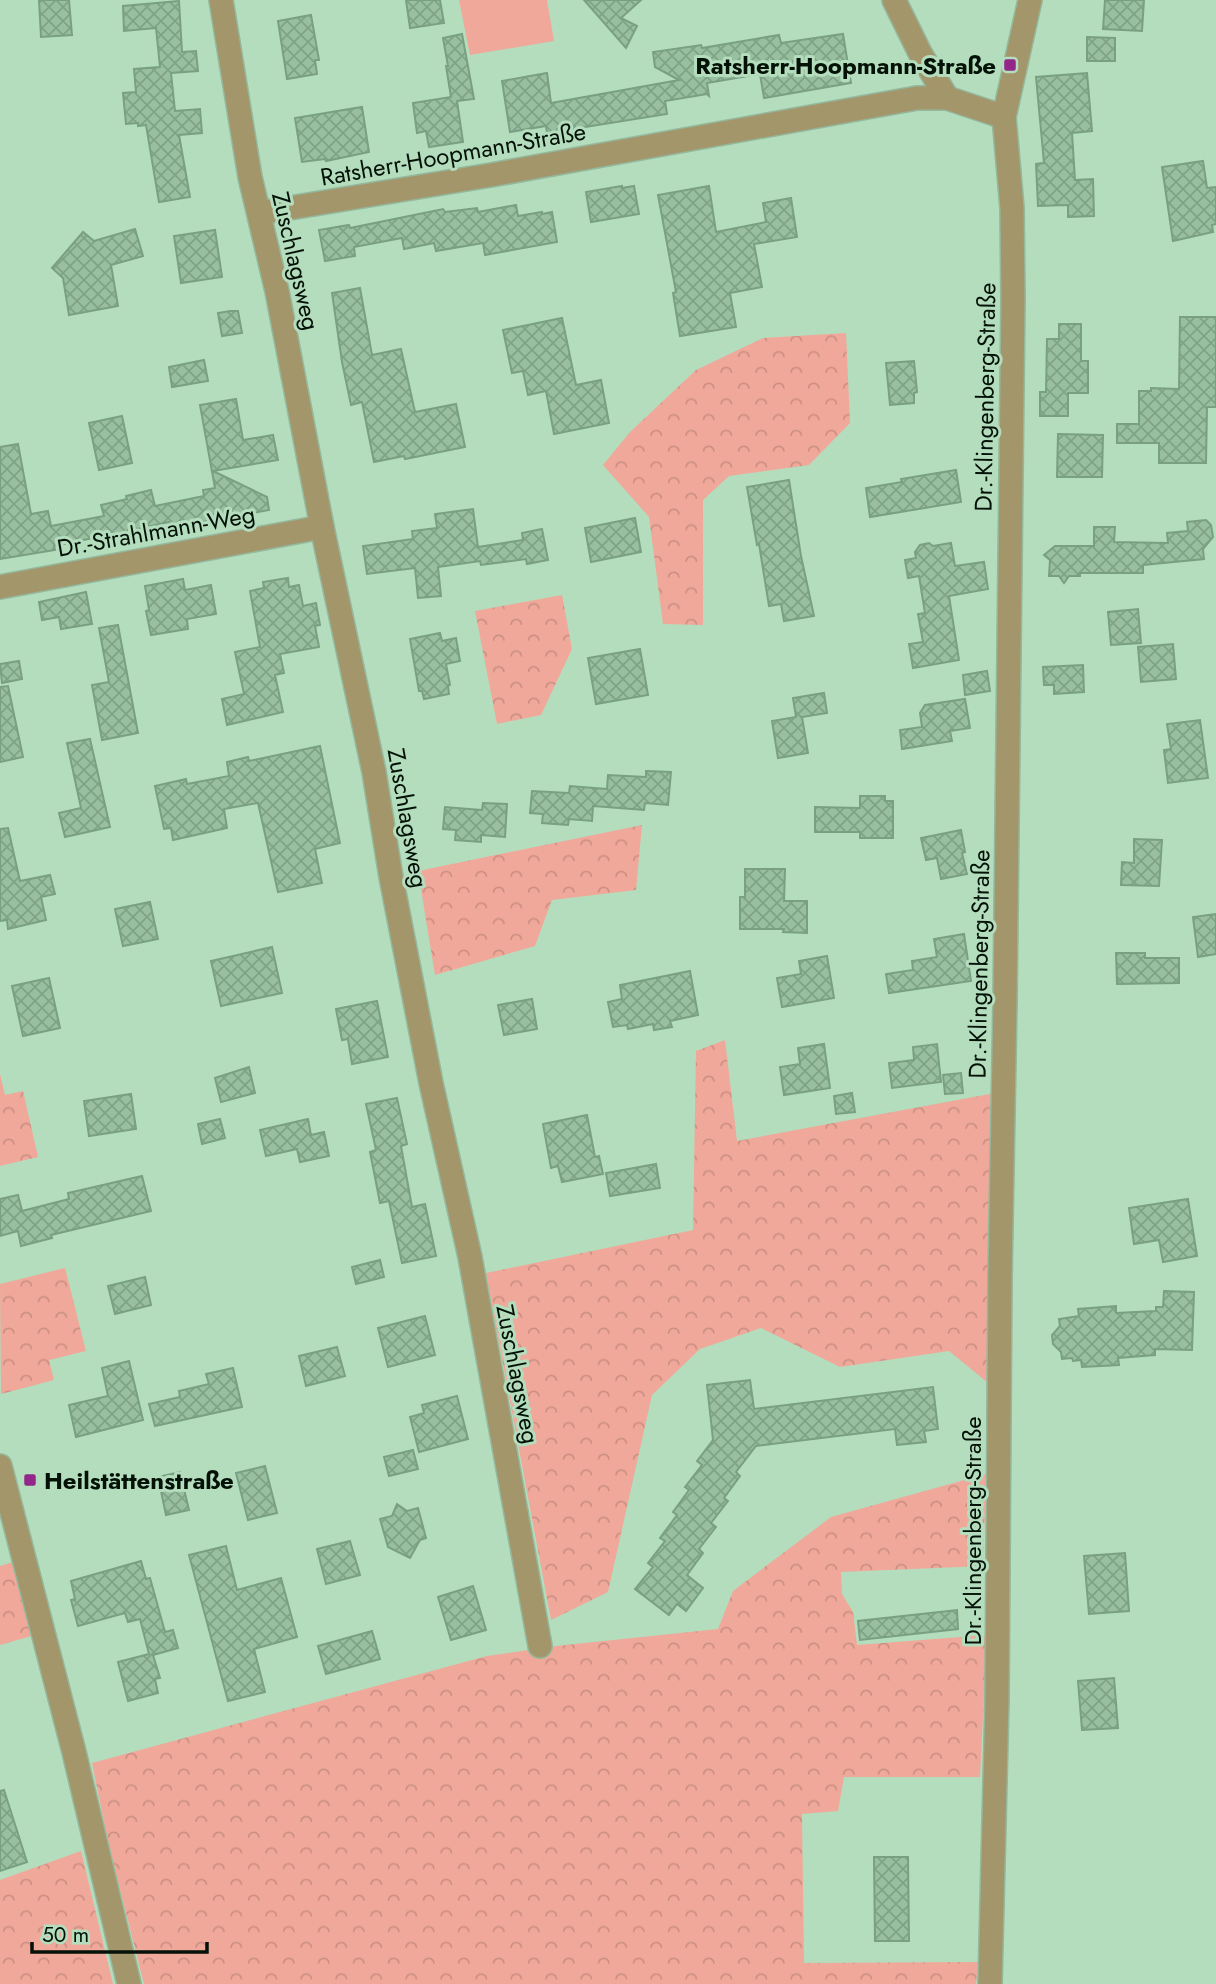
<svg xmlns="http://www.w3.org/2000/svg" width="1216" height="1984" viewBox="0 0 1216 1984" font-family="Jost,sans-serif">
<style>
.forest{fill:url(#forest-crowns)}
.park{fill:#f0a89a}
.building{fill:url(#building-cross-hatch);stroke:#79a082;stroke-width:2}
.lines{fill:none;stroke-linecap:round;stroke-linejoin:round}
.street-casing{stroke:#94b89c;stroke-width:26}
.street{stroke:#a4966b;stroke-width:23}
.poi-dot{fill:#922689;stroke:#b4ddbd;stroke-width:2.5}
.labels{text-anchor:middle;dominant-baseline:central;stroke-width:6;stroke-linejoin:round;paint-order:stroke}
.poi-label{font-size:24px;font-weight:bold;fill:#041107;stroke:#b4ddbd;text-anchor:end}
.street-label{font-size:24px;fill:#041107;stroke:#b4ddbd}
</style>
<defs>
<pattern id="forest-crowns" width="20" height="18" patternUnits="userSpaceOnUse" patternTransform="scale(1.75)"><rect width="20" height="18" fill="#f0a89a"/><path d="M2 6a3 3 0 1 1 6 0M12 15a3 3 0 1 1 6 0" fill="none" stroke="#cc9083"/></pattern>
<pattern id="building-cross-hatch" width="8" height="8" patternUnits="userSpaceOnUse" patternTransform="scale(1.75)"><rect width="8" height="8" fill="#97bfa0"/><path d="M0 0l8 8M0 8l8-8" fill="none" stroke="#80a388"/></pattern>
</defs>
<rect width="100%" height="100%" fill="#b4ddbd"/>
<!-- forest -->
<g class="forest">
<polygon points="846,333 850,423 809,465 729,476 703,500 703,625 663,624 649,517 603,465 630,432 696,370 763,338"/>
<polygon points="562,595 572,649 541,715 497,724 475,611"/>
<polygon points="642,825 636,890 552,900 535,946 435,975 418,871"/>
<polygon points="725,1040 737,1141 995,1093 988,1383 949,1351 840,1367 761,1328 700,1349 652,1395 608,1592 551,1620 486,1273 693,1230 696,1051"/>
<polygon points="0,1074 5,1095 23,1091 38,1157 0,1166"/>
<polygon points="65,1268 86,1351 49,1360 54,1380 1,1394 0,1284"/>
<polygon points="986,1474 983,1566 841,1572 842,1594 853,1612 857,1645 987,1635 980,1777 844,1777 838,1811 802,1814 804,1963 978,1962 976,1984 144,1984 108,1842 92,1763 487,1656 556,1646 718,1629 733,1591 831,1517"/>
<polygon points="16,1561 35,1635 0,1645 0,1566"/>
<polygon points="81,1851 113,1984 0,1984 0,1880"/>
</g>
<!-- park -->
<polygon class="park" points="459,0 547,0 554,41 470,55"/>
<!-- building -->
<g class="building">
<polygon points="39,0 69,0 72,35 41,37"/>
<polygon points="406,0 440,0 444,23 410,28"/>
<polygon points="584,0 641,0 621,18 637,26 626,48"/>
<polygon points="1105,0 1144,0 1142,31 1103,29"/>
<polygon points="179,1 182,52 196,51 198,71 171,73 175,111 200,109 202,133 179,135 190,197 159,202 146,125 138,126 138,123 126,124 123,93 136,92 134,69 160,67 156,28 124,31 123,6"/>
<polygon points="311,15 319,60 315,60 317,74 287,79 278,21"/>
<polygon points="462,34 474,99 457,101 463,142 429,147 426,131 417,133 413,103 451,97 446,66 448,66 443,38"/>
<polygon points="843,34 851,83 764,98 760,74 707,83 709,96 707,94 665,101 667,114 547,133 546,126 510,132 502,81 547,73 551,103 679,80 655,67 653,52 701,45 702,48 779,35 781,43"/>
<polygon points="1087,37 1115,38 1115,61 1087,61"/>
<polygon points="1087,73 1092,131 1072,133 1075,180 1093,179 1094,216 1068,217 1068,205 1038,206 1036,164 1044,163 1036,77"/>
<polygon points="362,107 369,152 326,161 325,159 302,162 295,118"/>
<polygon points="1203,161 1207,188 1216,187 1216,224 1212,225 1213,232 1173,241 1162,167"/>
<polygon points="622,186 622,188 634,186 639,214 591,222 586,192"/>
<polygon points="709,186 716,232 766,222 763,203 791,198 797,237 754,244 762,287 730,293 736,327 680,336 673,293 676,292 658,195"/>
<polygon points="516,205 518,216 542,212 542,214 552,212 557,242 485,255 483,243 436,251 434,243 404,249 402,238 354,247 355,256 325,261 319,230 349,225 350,228 443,209 445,212 477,208 478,212"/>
<polygon points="135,229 143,256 111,265 118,306 69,315 63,278 52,268 83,232 94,241"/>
<polygon points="215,230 222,277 181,283 174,236"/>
<polygon points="360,288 372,355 401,349 415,412 456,404 465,447 405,459 404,456 374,462 362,402 351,405 342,362 332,293"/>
<polygon points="230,311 238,311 242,333 222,336 218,313"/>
<polygon points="1180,317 1216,317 1216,407 1207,407 1206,463 1159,463 1159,443 1117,443 1117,424 1139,424 1139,391 1151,391 1151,388 1179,389"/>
<polygon points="562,318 576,385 601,380 609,423 554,434 546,391 528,395 523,371 512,373 503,330"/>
<polygon points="1059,324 1081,324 1081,361 1088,361 1088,393 1068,393 1068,416 1040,416 1040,392 1046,392 1047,339 1059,339"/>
<polygon points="204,360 208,381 172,387 169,367"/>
<polygon points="914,361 917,392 914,393 914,403 890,405 886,363"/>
<polygon points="236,399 243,440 273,435 278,460 213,471 267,497 269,510 181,526 170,527 169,522 133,530 134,533 109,539 108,535 54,546 55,550 0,559 0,447 18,444 31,514 48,511 51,526 104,516 101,505 127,499 126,496 151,490 155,506 204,496 203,490 215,488 200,405"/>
<polygon points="122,416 132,463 99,470 89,423"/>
<polygon points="1058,434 1103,435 1102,477 1057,477"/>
<polygon points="956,470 961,502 870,517 866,488 902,482 901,479"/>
<polygon points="789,480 801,556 814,616 784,621 781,604 769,606 759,544 757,545 747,487"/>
<polygon points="473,509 478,547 523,540 522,533 542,529 548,560 527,564 526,559 481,565 480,561 438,567 441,596 418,598 415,568 367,574 363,546 413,539 412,531 437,528 435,514"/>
<polygon points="635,518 641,552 591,562 585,528"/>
<polygon points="1206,520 1211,525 1213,537 1203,549 1204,559 1143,565 1143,573 1080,573 1080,576 1069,576 1064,583 1059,576 1049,576 1050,560 1044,555 1055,546 1094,546 1094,527 1115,527 1114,542 1168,543 1167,533 1188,531 1187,522"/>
<polygon points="929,543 933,546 951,543 955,566 984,562 988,589 949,596 959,660 913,668 909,644 923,642 918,614 925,613 919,576 908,578 905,560 916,558 915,552 920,545"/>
<polygon points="288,578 289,587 299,585 303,606 316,603 320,625 315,626 319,647 280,654 284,673 275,675 283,712 227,725 222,699 244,694 235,652 260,647 250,591 264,588 263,582"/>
<polygon points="183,579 185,590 211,585 216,614 187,619 188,629 151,635 146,611 149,610 145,586"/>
<polygon points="86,592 92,624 61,629 59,617 42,620 39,602"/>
<polygon points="1138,609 1141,643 1111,645 1108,612"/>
<polygon points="118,625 138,733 102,740 92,685 109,682 99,628"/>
<polygon points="440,633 442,641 456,638 460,661 446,664 450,685 448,686 449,694 424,699 422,691 419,691 410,639"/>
<polygon points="1173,644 1176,679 1141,682 1138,647"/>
<polygon points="640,649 648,695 596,704 588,658"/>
<polygon points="19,661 22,679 2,683 0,664"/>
<polygon points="1083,665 1084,692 1054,694 1054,685 1044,685 1043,667"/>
<polygon points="987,671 990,691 965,695 963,675"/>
<polygon points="8,686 23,757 0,762 0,687"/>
<polygon points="824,693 827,713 802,717 808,753 778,758 772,721 796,717 793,698"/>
<polygon points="965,699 970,728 950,731 952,741 902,749 900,730 922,727 920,713 925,705"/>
<polygon points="1200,720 1208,778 1168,783 1164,750 1171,749 1167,724"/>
<polygon points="90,739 110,827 65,837 59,813 81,808 67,743"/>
<polygon points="320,746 340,843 315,849 322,883 278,892 258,803 224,809 227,828 173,840 171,828 164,829 155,786 186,779 187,784 229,776 227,762 248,757 249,761"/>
<polygon points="646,771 671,772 668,805 645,803 644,810 593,806 592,821 569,819 568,825 542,823 543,814 530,813 532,791 569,793 570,786 607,789 608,775 646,777"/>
<polygon points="860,796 885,796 885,801 893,801 893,838 860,838 860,832 815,832 815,807 860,808"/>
<polygon points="483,803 507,804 505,837 481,835 481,842 455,840 456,830 443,829 445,807 482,810"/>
<polygon points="8,828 20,881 50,875 55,894 41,897 46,920 8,929 7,920 0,921 0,829"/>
<polygon points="961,830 965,852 962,853 967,874 941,879 937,858 926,860 921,838"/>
<polygon points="1134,839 1162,840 1159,886 1121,885 1122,862 1134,863"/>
<polygon points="745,869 785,869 784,901 807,901 807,933 783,932 784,929 740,929 740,897 745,897"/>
<polygon points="150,902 158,939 123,946 115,909"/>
<polygon points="1216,914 1216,954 1198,957 1193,917"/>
<polygon points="964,934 971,981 889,993 886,974 913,970 912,961 937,957 934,939"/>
<polygon points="272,947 282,993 221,1006 211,961"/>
<polygon points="1116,953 1145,953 1145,958 1179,958 1179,983 1117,984"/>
<polygon points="827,956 834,998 782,1007 777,978 801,974 799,961"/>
<polygon points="690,971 698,1015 670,1021 672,1027 654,1030 653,1024 628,1029 627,1025 613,1027 608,1002 622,999 620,985"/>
<polygon points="49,978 60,1028 23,1036 12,986"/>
<polygon points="532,999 537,1029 504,1035 498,1005"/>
<polygon points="377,1001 388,1057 352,1064 348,1039 342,1040 336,1009"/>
<polygon points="824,1044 830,1088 784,1095 780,1067 800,1064 798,1048"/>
<polygon points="937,1044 941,1082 892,1088 889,1063 914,1060 913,1047"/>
<polygon points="249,1067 255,1093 221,1102 215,1078"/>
<polygon points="961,1073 963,1093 945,1094 943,1075"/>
<polygon points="852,1093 855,1112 836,1114 834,1096"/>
<polygon points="131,1094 136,1129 89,1136 84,1101"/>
<polygon points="397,1098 407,1144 401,1146 412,1207 425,1204 436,1256 402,1263 389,1201 380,1203 370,1152 376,1150 366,1104"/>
<polygon points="587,1115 595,1157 599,1156 603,1174 562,1182 558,1166 551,1168 543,1124"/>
<polygon points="220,1119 225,1138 202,1144 198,1124"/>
<polygon points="308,1119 311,1135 324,1132 329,1156 300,1162 297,1149 266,1156 260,1130"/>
<polygon points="656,1164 660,1188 610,1196 606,1173"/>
<polygon points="142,1176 151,1211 51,1235 52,1238 21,1246 18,1231 0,1236 0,1199 18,1195 22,1211 69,1199 68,1193"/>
<polygon points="1188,1199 1197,1256 1163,1262 1159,1240 1134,1244 1129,1208"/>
<polygon points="380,1260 384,1277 356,1284 352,1267"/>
<polygon points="145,1277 151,1305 115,1314 108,1286"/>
<polygon points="1164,1291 1194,1292 1192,1350 1155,1349 1155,1355 1118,1358 1119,1365 1082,1367 1081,1360 1073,1361 1072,1358 1062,1359 1061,1352 1053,1344 1052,1335 1060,1326 1059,1319 1079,1316 1078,1309 1116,1306 1116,1313 1156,1311 1156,1307 1163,1307"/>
<polygon points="425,1316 435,1355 388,1367 378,1328"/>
<polygon points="337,1347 345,1376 306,1386 299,1356"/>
<polygon points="129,1361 143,1420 76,1437 69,1405 108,1396 102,1368"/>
<polygon points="233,1368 242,1407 155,1426 149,1404 180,1397 179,1391 209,1384 206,1374"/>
<polygon points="750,1380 754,1409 933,1387 938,1429 924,1431 926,1442 897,1445 895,1429 756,1446 736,1472 740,1476 724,1498 728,1501 711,1523 716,1527 699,1549 703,1553 687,1575 703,1588 686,1611 677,1604 669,1615 635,1589 653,1567 648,1563 665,1541 660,1538 677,1515 673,1512 689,1490 685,1487 702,1465 697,1461 713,1440 707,1385"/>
<polygon points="457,1396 468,1439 419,1452 410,1417 424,1413 422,1405"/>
<polygon points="413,1450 418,1469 389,1476 384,1457"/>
<polygon points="265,1466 277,1513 248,1520 236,1473"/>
<polygon points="180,1472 189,1510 166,1515 158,1477"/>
<polygon points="397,1504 407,1511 418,1508 426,1538 420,1540 410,1558 388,1547 380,1519 392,1516"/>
<polygon points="350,1541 360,1575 326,1584 317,1549"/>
<polygon points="226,1546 237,1590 281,1578 297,1637 254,1649 265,1692 228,1701 189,1555"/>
<polygon points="1125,1553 1129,1611 1089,1614 1084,1556"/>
<polygon points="141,1561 146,1579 150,1578 165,1632 173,1630 178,1648 153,1655 160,1678 155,1679 158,1693 128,1701 118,1662 149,1654 140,1619 128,1622 125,1613 78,1626 71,1600 75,1599 71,1581"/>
<polygon points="473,1586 486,1630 451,1640 438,1597"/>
<polygon points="957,1610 958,1629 860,1640 858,1621"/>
<polygon points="372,1631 380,1659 326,1674 318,1646"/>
<polygon points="1114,1678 1118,1728 1082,1730 1078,1681"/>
<polygon points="4,1790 27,1862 0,1871 0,1791"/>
<polygon points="874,1857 908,1857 909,1941 875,1941"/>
</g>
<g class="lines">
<defs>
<g id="street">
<polyline points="221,0 250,177 277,291 322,527 374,772 391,877 431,1083 470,1257 540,1646"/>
<polyline points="894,0 920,53 947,98"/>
<polyline points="259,213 491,175 917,98 947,98 1004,117"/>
<polyline points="0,587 322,527"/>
<polyline points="0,1466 74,1752 129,1984"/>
<polyline points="990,1984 997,1700 1000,1278 1005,1001 1013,299 1012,208 1004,117 1030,0"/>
</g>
</defs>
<!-- street casing -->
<use href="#street" class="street-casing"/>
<!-- street -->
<use href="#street" class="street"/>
</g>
<!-- markers -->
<g class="poi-dot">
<rect x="1003" y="58" width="14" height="14" rx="3.5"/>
<rect x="23" y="1473" width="14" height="14" rx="3.5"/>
</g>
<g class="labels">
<!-- poi labels -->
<g class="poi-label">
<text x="996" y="65">Ratsherr-Hoopmann-Straße</text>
<text x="44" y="1480" text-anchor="start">Heilstättenstraße</text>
</g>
<!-- street labels -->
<g class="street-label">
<text transform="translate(453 154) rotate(-10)">Ratsherr-Hoopmann-Straße</text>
<text transform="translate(296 261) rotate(77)">Zuschlagsweg</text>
<text transform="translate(985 397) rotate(-89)">Dr.-Klingenberg-Straße</text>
<text transform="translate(156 531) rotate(-10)">Dr.-Strahlmann-Weg</text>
<text transform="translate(408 818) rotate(80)">Zuschlagsweg</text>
<text transform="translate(979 964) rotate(-89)">Dr.-Klingenberg-Straße</text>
<text transform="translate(518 1374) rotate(79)">Zuschlagsweg</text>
<text transform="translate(972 1531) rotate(-90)">Dr.-Klingenberg-Straße</text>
</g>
</g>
<!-- scale -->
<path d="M32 1942v10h175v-10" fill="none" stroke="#041107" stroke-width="3.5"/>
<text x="42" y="1942" font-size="21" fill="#041107" stroke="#b4ddbd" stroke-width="5" paint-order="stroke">50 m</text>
</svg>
